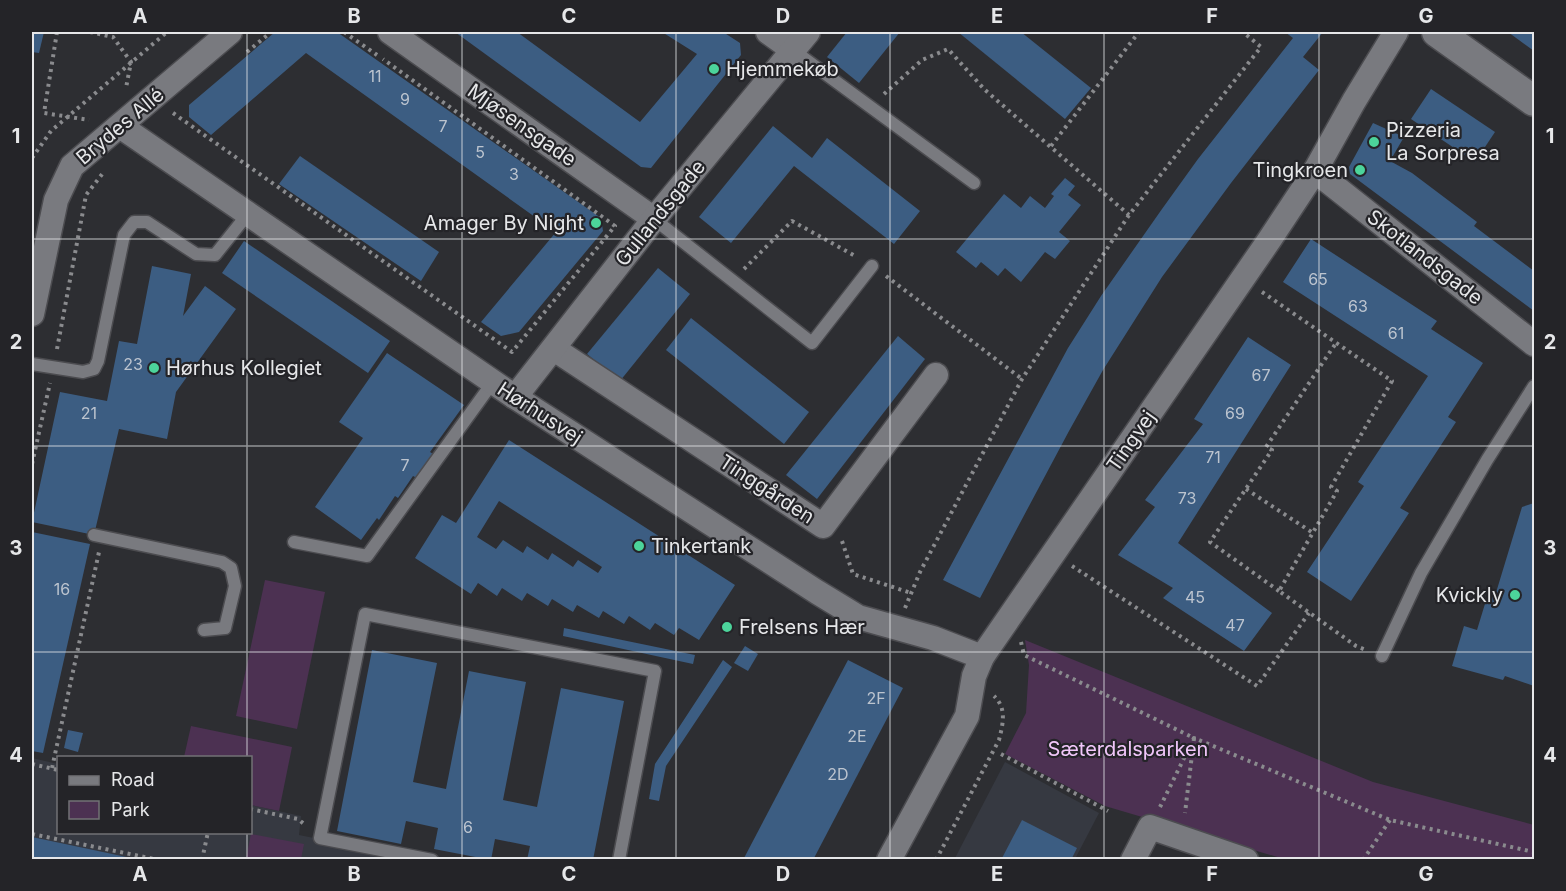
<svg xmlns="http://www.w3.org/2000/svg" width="1566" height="891" viewBox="0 0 1566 891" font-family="Inter,sans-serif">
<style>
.built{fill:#363941}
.green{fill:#4c3152}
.building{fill:#3c5d82;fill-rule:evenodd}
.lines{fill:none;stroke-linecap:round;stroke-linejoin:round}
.service-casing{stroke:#4c4c50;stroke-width:15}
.minor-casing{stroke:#4c4c50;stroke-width:27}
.tertiary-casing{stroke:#4c4c50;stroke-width:33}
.path{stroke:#8a8b8e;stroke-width:4;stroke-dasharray:3 4.5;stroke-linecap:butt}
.service{stroke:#797a7f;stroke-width:12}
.minor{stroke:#797a7f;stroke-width:24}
.tertiary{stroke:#797a7f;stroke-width:30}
.grid{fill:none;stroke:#e6e7e9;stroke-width:1.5;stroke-opacity:0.55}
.poi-dot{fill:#4cd49b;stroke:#242428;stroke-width:2}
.labels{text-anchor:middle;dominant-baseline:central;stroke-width:4.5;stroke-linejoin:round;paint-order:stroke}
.number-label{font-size:16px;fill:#bcc4cf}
.poi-label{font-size:20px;fill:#e6e7e9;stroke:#242428;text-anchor:start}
.street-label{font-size:20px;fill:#e6e7e9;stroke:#242428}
.park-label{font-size:20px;fill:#f0c6f9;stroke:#242428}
.neatline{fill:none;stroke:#e6e7e9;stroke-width:2}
.grid-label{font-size:20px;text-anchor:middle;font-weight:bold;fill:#e6e7e9}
</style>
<rect width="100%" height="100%" fill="#2d2e32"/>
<!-- built -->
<g class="built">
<polygon points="32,758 58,764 58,832 250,832 251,805 301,816 299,835 418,859 32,860"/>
<polygon points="1005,762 1099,813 1075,859 954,860"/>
</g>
<!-- green -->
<g class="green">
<polygon points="265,580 325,592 297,729 236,716"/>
<polygon points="1025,640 1373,782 1534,825 1534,859 1284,859 1105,806 1005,754 1026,713 1029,665"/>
<polygon points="191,726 292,747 279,811 251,805 250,758 184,757"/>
<polygon points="251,834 304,844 301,859 246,859"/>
</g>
<!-- building -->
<g class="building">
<polygon points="32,32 44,32 39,53 32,52"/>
<polygon points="275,32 337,32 601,218 603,231 519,332 501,336 481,322 556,232 306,53 211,135 189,117 189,105"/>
<polygon points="455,32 517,32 640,122 697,54 662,32 723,32 740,43 741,55 651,168 641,167"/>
<polygon points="847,32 900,32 859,83 827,57"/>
<polygon points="958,32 1021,32 1091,88 1065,119"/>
<polygon points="1285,32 1323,32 1303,57 1319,70 1231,183 1162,277 1103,370 1069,431 980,598 943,580 1068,348 1101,296 1162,209 1198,159 1293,38"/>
<polygon points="1508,32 1534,32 1534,51"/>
<polygon points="1431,89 1495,132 1475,162 1411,119"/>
<polygon points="1373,123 1404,137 1390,161 1412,173 1477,222 1474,226 1534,271 1534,311 1350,174 1349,167"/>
<polygon points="773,126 812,158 827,138 920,211 894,244 794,166 731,243 699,217"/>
<polygon points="300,156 439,252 421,281 279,184"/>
<polygon points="1065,178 1075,186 1068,195 1081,205 1059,232 1070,241 1055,259 1045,252 1021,282 1005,268 998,276 981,262 976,268 956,252 1004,194 1021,208 1030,196 1045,208 1054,196 1051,194"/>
<polygon points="1311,239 1437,321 1431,329 1483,363 1448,417 1456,422 1400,508 1409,513 1351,601 1307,572 1364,486 1358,482 1428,376 1283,282"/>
<polygon points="244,241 390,341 368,373 222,273"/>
<polygon points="152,266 191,274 183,316 205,286 236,309 176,392 167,439 119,429 94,535 32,522 60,392 107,401 119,341 137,344"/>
<polygon points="658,268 690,294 620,381 587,354"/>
<polygon points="691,318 809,412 784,444 666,350"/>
<polygon points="898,336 925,359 817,499 786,475"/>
<polygon points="1248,337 1291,365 1178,543 1272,613 1244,651 1163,598 1173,588 1118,555 1155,507 1145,500 1203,424 1194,419"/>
<polygon points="387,353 464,405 430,452 433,454 417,478 413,476 398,498 395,496 379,520 377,518 361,540 315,507 363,438 339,422"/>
<path d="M509,440L735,585L699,640L679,628L674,635L655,623L650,630L629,616L624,624L603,611L599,618L577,605L573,612L552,599L548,606L527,593L522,601L502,588L497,596L478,583L471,594L415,558L442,515L456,523ZM499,501L602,567L598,573L578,560L573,567L552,553L548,560L527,546L523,553L503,540L496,549L477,537Z"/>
<polygon points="1534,503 1534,686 1505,676 1503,680 1452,666 1464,626 1477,630 1488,594 1495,596 1522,507"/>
<polygon points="32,532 90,544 43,753 32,751"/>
<polygon points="564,628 695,655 693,664 563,636"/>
<polygon points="745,646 758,654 748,671 734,663"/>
<polygon points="372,650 437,663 413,782 446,789 469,671 526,682 503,800 537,807 561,688 624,701 593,860 527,860 530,846 495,839 491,860 434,849 438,828 406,821 401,844 337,831"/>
<polygon points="723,660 732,667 666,766 659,801 649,799 655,764"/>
<polygon points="848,660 903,688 813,860 743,860"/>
<polygon points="68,730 83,733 78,752 64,748"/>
<polygon points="1022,820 1077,848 1071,860 1001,860"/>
<polygon points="32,837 131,858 131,860 32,860"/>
</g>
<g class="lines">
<defs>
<g id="service">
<polyline points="793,50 974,183"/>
<polyline points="654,219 812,343 872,266"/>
<polyline points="32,364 83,372 94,369 98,361 124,235 134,222 147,222 196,254 215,255 247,215"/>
<polyline points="94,535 222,562 231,568 235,586 225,628 204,630"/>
<polyline points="294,542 367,556 493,382"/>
<polyline points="1382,656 1421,573 1487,460 1534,386"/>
<polyline points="432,860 320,838 365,614 655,671 619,860"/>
</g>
<g id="minor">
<polyline points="390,32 654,219"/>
<polyline points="768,32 793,50"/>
<polyline points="120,126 515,397 817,592 858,617 933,638 982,657"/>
<polyline points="1315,171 1534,344"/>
<polyline points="32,314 56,200 72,166 230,32"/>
<polyline points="554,349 823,526 936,375"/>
<polyline points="515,397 654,219 808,32"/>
<polyline points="889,860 967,716 974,676 982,657 1270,239 1315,171 1354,101 1396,32"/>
<polyline points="1133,860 1150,827 1246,860"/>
</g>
<polyline id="tertiary" points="1437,32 1534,101"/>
</defs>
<!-- service casing -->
<use href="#service" class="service-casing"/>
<!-- minor casing -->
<use href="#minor" class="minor-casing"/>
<!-- tertiary casing -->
<use href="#tertiary" class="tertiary-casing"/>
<!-- path -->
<g class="path">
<polyline points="57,32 44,113 89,120"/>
<polyline points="90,32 113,37 131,62 126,88"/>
<polyline points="344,32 377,55"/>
<polyline points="247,52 271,32"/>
<polyline points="884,94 922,60 948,49 985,90 1129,215"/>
<polyline points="173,113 512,352 615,226 383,59"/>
<polyline points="1051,146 1139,32"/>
<polyline points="32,158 51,131 167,32"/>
<polyline points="744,269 792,221 857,257"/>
<polyline points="886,276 1022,379"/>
<polyline points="1262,292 1392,381 1331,487 1337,491 1279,591 1356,646 1366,650"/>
<polyline points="57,349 86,195 103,173"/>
<polyline points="32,464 50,383"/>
<polyline points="1246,489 1313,533"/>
<polyline points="842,541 853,574 911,593"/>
<polyline points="1072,566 1257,686 1309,613"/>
<polyline points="1279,591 1210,542 1272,450 1266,447 1336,343"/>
<polyline points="905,608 920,572 1022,379 1129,215 1261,47 1243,32"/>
<polyline points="1021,642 1024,655 1194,738 1185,813"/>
<polyline points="1001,754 1108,811"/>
<polyline points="32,764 58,770"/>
<polyline points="52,768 99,552"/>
<polyline points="1160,807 1194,738 1390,820 1534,852"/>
<polyline points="250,809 298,819 304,824"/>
<polyline points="32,834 159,860"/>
<polyline points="202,860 208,832"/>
<path d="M936,860L999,740C1003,724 1007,708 994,696"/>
<polyline points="1363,860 1390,820"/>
</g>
<!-- service -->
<use href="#service" class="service"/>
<!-- minor -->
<use href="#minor" class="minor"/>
<!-- tertiary -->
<use href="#tertiary" class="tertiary"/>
</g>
<!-- grid -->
<path class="grid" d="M247,32V758M462,32V860M676,32V860M890,32V860M1104,32V860M1319,32V860M32,239H1534M32,446H1534M32,652H1534M247,832V860"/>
<!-- markers -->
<g class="poi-dot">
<circle cx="714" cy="69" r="6"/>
<circle cx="1374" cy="142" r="6"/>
<circle cx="1360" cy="170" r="6"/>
<circle cx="596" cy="223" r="6"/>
<circle cx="154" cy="368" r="6"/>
<circle cx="639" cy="546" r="6"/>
<circle cx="1515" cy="595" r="6"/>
<circle cx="727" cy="627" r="6"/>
</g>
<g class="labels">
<!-- number labels -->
<g class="number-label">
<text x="375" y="76">11</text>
<text x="405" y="99">9</text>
<text x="443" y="126">7</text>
<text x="480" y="152">5</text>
<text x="514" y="174">3</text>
<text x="1318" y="279">65</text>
<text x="1358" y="306">63</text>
<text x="1396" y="333">61</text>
<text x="133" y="364">23</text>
<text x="1261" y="375">67</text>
<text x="89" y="413">21</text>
<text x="1235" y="413">69</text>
<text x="1213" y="457">71</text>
<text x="405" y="465">7</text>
<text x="1187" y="498">73</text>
<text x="62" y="589">16</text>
<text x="1195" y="597">45</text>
<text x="1235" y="625">47</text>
<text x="876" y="698">2F</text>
<text x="857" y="736">2E</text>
<text x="838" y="774">2D</text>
<text x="468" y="827">6</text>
</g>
<!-- poi labels -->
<g class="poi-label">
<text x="726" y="69">Hjemmekøb</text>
<text x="1386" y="130">Pizzeria<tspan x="1386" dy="23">La Sorpresa</tspan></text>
<text x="1348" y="170" text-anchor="end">Tingkroen</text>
<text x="584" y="223" text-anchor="end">Amager By Night</text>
<text x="166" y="368">Hørhus Kollegiet</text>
<text x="651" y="546">Tinkertank</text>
<text x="1503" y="595" text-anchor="end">Kvickly</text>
<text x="739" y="627">Frelsens Hær</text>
</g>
<!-- street labels -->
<g class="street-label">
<text transform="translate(522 125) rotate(35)">Mjøsensgade</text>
<text transform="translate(120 126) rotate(-40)">Brydes Allé</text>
<text transform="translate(660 213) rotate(-51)">Gullandsgade</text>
<text transform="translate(1425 257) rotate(38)">Skotlandsgade</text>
<text transform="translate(540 413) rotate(33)">Hørhusvej</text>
<text transform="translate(1131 441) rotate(-55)">Tingvej</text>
<text transform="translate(767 489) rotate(33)">Tinggården</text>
</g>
<!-- park labels -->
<g class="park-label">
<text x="1128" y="749">Sæterdalsparken</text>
</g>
</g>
<!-- border -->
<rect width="1566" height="891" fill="none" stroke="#242428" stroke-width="66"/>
<!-- legend -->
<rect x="57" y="756" width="195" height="78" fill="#242428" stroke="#727275" stroke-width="1.5"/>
<rect x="69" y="776" width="30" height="9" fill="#797a7f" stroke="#727275" stroke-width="1.5"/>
<text x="111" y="786" font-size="18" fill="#e6e7e9">Road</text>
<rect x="69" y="801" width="30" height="18" fill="#4c3152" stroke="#727275" stroke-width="1.5"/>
<text x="111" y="816" font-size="18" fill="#e6e7e9">Park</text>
<rect x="33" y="33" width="1500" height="825" class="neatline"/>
<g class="grid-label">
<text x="140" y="23">A</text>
<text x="354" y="23">B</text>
<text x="569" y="23">C</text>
<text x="783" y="23">D</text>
<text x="997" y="23">E</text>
<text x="1212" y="23">F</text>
<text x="1426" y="23">G</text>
<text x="16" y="143">1</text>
<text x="1550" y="143">1</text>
<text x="16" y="349">2</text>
<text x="1550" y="349">2</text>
<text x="16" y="555">3</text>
<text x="1550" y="555">3</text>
<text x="16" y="762">4</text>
<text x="1550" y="762">4</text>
<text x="140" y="881">A</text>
<text x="354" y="881">B</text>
<text x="569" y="881">C</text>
<text x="783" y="881">D</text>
<text x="997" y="881">E</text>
<text x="1212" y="881">F</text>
<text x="1426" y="881">G</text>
</g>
</svg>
